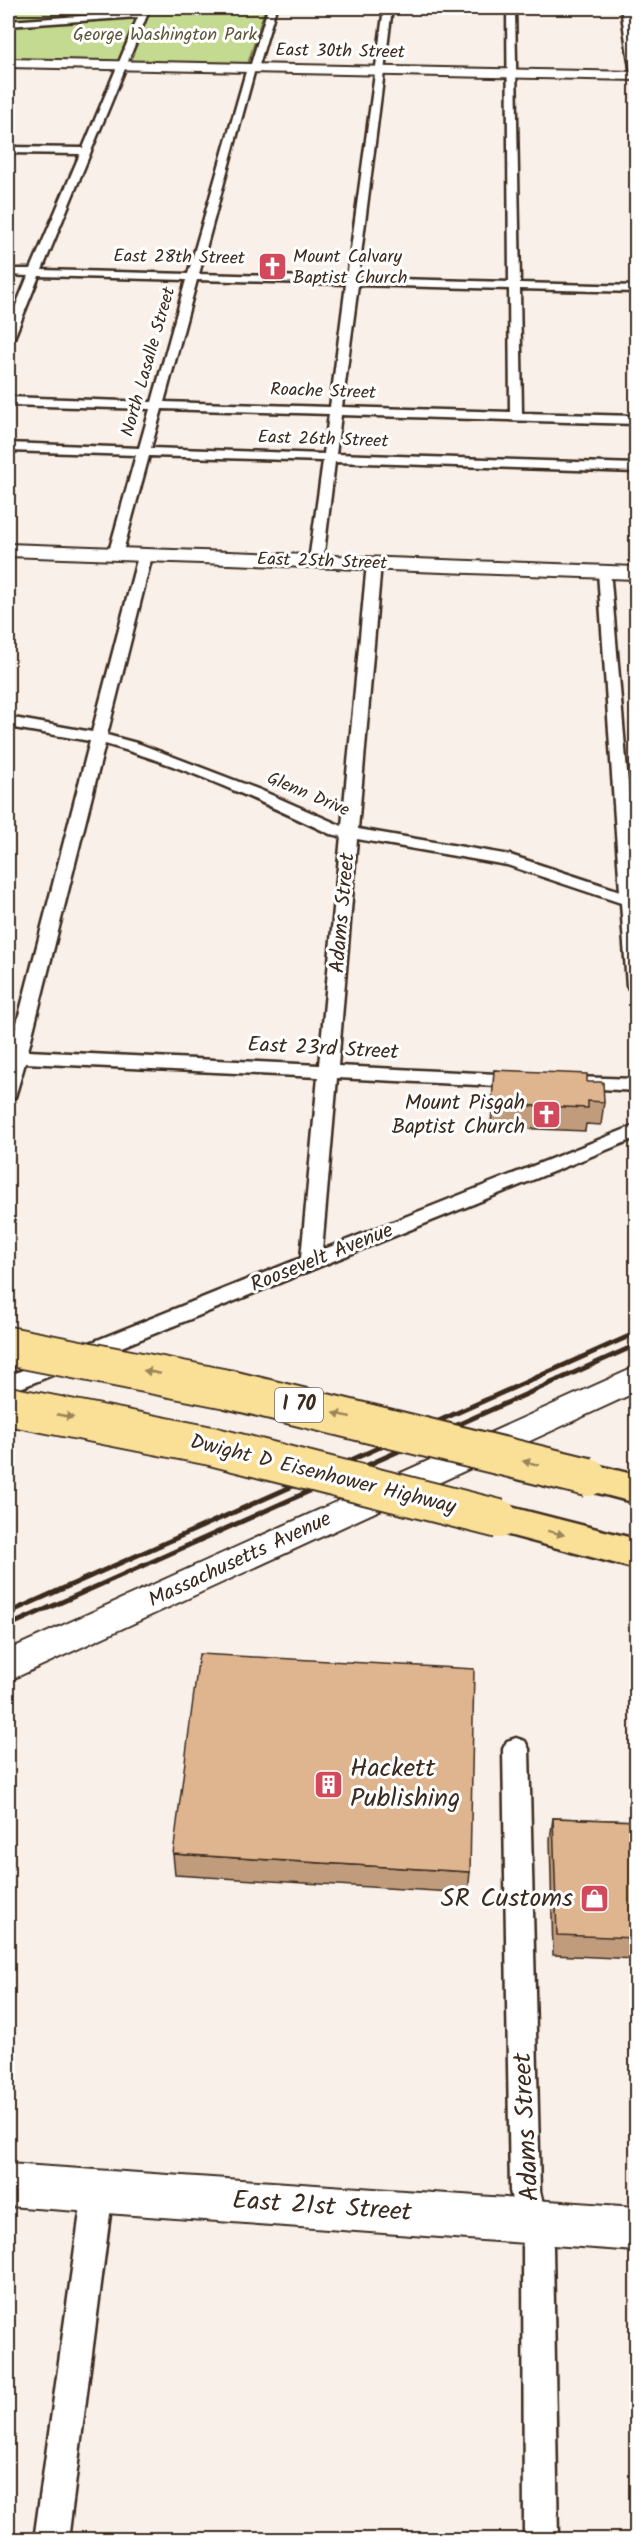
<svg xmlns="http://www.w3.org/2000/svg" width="644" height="2547" viewBox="0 0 644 2547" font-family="Kalam,sans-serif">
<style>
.green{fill:#c4da90;stroke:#808257;stroke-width:1.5}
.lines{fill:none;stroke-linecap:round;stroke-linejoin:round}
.street-casing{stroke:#3b2a1e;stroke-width:5}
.secondary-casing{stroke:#3b2a1e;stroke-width:4}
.highway-casing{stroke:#3b2a1e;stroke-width:5}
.street{fill:#fff;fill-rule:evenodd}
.secondary{fill:#fff;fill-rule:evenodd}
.highway{fill:#fadf96;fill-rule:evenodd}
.rail{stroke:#3b2a1e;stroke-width:5}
.highway-bridge-casing{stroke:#3b2a1e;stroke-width:42;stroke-linecap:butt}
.highway-bridge{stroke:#fadf96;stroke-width:38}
.wall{fill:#c09c7c;stroke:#3b2a1e;stroke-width:1.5}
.building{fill:#dfb590;stroke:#3b2a1e;stroke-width:1.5}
.oneway{fill:#9a845a}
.labels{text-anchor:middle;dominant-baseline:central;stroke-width:6;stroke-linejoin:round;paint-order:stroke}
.far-park-label{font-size:18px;fill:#5d563a;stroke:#fff}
.far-street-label{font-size:18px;fill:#3b2a1e;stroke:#fff}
.far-poi-label{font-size:18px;fill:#3b2a1e;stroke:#fff;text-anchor:start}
.shield{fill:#fff;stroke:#766a62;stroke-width:1.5}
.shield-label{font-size:20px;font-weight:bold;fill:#3b2a1e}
.street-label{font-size:21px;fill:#3b2a1e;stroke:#fff}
.poi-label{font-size:21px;fill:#3b2a1e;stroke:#fff;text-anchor:end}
.near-poi-label{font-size:26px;fill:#3b2a1e;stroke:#fff;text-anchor:start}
.near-street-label{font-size:26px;fill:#3b2a1e;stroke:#fff}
</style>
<rect width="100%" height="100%" fill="#f9f0e9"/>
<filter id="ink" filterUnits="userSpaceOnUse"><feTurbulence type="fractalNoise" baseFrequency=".0167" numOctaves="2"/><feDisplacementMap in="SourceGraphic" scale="12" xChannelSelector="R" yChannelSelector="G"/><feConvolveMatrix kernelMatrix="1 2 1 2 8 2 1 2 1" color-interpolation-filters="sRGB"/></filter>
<g filter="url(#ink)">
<!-- green -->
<polygon class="green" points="8,8 265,8 248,63 233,65 8,61"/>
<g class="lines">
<defs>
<g id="street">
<path d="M142,8H150L42,270L188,274L247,68L251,64L268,8H276L259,65L255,69L199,274L347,278L384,8H392L358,278L509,282L507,8H515L520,283L636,286V292L520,289L522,413L636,416V424L341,415L336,454L636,464V472L335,462L323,561L316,565L309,561L323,461L149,456L122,555L120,558H110L108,555L136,455L8,451V443L139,448L150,409L8,405V397L152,402L186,280L39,276L14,338L8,341V325L28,276L8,275V269H31L80,154L8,153V147L83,148L138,17L8,26V21L140,12ZM197,280L346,284L330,407L164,402ZM358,285L509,289L510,412L342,407ZM162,409L329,414L324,454L151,448Z"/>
<polygon points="621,8 629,8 636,51 636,78 631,75"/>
<path d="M145,552L152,556L107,735L140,744L260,790L342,826L367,563L369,560H379L381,563L358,829L510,855L620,891L598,572L605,568L610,569L636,879V991L630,990L627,986L621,903L507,865L357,839L338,1066L519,1075L526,1077L529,1081L526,1085L519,1087L337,1078L322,1250L636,1125V1138L8,1393V1376L301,1258L318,1077L25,1063L15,1097L8,1099V1050H10L90,741L8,727V717L92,732L138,556ZM105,744C182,765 257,800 330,834L341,836L319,1065L28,1051Z"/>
<polygon points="574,1077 636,1079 636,1091 567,1087 564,1083 567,1079"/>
<polygon points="516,1738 525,1741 529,1749 540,2191 553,2247 558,2540 524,2540 523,2247 510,2191 503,1749 507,1741"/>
<polygon points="98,2176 109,2180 113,2191 68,2540 34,2540 83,2191 87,2180"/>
</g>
<g id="secondary">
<polygon points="8,59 636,72 636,80 8,67"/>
<polygon points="8,544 636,567 636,579 8,556"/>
<polygon points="636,1367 636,1392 8,1681 8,1650"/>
<polygon points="8,2164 636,2207 636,2251 8,2206"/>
</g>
<g id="highway">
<polygon points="588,1463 636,1475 636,1503 575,1487 570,1477 575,1467"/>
<polygon points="499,1504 636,1539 636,1569 486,1529 481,1519 486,1509"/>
</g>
</defs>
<!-- street casing -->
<use href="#street" class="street-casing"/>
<!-- secondary casing -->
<use href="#secondary" class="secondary-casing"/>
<!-- highway casing -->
<use href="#highway" class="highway-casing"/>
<!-- street -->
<use href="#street" class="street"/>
<!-- secondary -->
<use href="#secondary" class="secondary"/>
<!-- highway -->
<use href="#highway" class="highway"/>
<!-- rail -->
<g class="rail">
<polyline points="8,1613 636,1333"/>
<polyline points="8,1626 636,1345"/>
</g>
<defs>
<g id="highway-bridge">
<polyline points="8,1346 227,1389 588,1477"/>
<polyline points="8,1406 211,1446 499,1519"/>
</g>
</defs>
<!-- highway-bridge casing -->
<use href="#highway-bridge" class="highway-bridge-casing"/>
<!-- highway-bridge -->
<use href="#highway-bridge" class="highway-bridge"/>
</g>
<!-- wall -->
<g class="wall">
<polygon points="494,1070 587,1082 604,1102 601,1125 586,1124 585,1131 491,1127"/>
<polygon points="553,1818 636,1821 636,1959 553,1955 550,1839"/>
<polygon points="173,1854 470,1872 468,1893 175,1875"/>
</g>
<!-- building -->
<g class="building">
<polygon points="494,1070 587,1074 587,1082 603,1082 604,1102 588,1101 588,1108 492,1104"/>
<polygon points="199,1654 474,1669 470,1872 173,1854"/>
<polygon points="553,1818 636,1821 636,1938 557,1935"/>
</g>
<!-- one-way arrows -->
<defs><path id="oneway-solid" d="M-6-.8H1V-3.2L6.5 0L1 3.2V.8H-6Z" transform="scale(1.5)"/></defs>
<g class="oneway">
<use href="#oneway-solid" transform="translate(152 1372) rotate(-169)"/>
<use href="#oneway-solid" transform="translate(342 1415) rotate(-166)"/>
<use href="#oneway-solid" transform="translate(65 1416) rotate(11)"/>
<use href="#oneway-solid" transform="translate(531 1463) rotate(-166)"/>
<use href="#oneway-solid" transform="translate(556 1533) rotate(14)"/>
</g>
</g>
<!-- icons -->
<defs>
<symbol id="church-square" viewBox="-11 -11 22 22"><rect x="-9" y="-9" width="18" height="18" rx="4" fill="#d1495b" stroke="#fff"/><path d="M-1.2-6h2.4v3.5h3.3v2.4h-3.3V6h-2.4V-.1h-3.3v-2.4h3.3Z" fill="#fff"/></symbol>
<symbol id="building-square" viewBox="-11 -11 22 22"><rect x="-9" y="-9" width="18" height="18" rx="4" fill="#d1495b" stroke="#fff"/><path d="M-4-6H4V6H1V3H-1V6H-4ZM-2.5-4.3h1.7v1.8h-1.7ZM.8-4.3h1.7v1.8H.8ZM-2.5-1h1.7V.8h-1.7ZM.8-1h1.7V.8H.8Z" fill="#fff"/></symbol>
<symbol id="shop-square" viewBox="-11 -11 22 22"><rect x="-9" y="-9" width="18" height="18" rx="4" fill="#d1495b" stroke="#fff"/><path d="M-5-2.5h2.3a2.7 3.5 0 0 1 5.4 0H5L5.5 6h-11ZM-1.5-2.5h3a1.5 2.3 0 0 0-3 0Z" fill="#fff"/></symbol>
</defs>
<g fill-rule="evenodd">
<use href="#church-square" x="256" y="250" width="33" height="33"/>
<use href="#church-square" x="530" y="1098" width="33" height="33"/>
<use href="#building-square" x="312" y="1768" width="33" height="33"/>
<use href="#shop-square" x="578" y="1882" width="33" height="33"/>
</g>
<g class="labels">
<!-- far-park labels -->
<g class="far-park-label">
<text x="165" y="35">George Washington Park</text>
</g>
<!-- far-street labels -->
<g class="far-street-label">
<text transform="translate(340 52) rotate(1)">East 30th Street</text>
<text transform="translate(179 258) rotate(1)">East 28th Street</text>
<text transform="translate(149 362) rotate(-74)">North Lasalle Street</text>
<text transform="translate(323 392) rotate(2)">Roache Street</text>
<text transform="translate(323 440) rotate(2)">East 26th Street</text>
<text transform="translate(322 562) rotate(2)">East 25th Street</text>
<text transform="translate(308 795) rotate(23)">Glenn Drive</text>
</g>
<!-- far-poi labels -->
<g class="far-poi-label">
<text x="293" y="257">Mount Calvary<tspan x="293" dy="21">Baptist Church</tspan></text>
</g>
<!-- shield labels -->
<rect class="shield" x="275" y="1388" width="48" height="34" rx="4.5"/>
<g class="shield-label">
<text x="299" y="1405">I 70</text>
</g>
<!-- street labels -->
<g class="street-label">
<text transform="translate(343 913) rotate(-85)">Adams Street</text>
<text transform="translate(323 1049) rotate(3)">East 23rd Street</text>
<text transform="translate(322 1258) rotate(-22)">Roosevelt Avenue</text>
<text transform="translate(323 1475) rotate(14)">Dwight D Eisenhower Highway</text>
<text transform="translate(240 1560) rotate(-25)">Massachusetts Avenue</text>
</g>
<!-- poi labels -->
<g class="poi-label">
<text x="525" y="1103">Mount Pisgah<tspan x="525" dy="24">Baptist Church</tspan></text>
</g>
<!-- near-poi labels -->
<g class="near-poi-label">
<text x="350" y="1769">Hackett<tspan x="350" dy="30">Publishing</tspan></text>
<text x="573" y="1899" text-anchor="end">SR Customs</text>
</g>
<!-- near-street labels -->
<g class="near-street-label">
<text transform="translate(527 2127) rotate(-93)">Adams Street</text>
<text transform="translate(322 2207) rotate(4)">East 21st Street</text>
</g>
</g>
<!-- margin -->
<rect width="644" height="2547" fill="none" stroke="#fff" stroke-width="30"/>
<rect x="15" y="15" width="614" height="2517" fill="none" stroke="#3b2a1e" stroke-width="2" filter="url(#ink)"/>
</svg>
